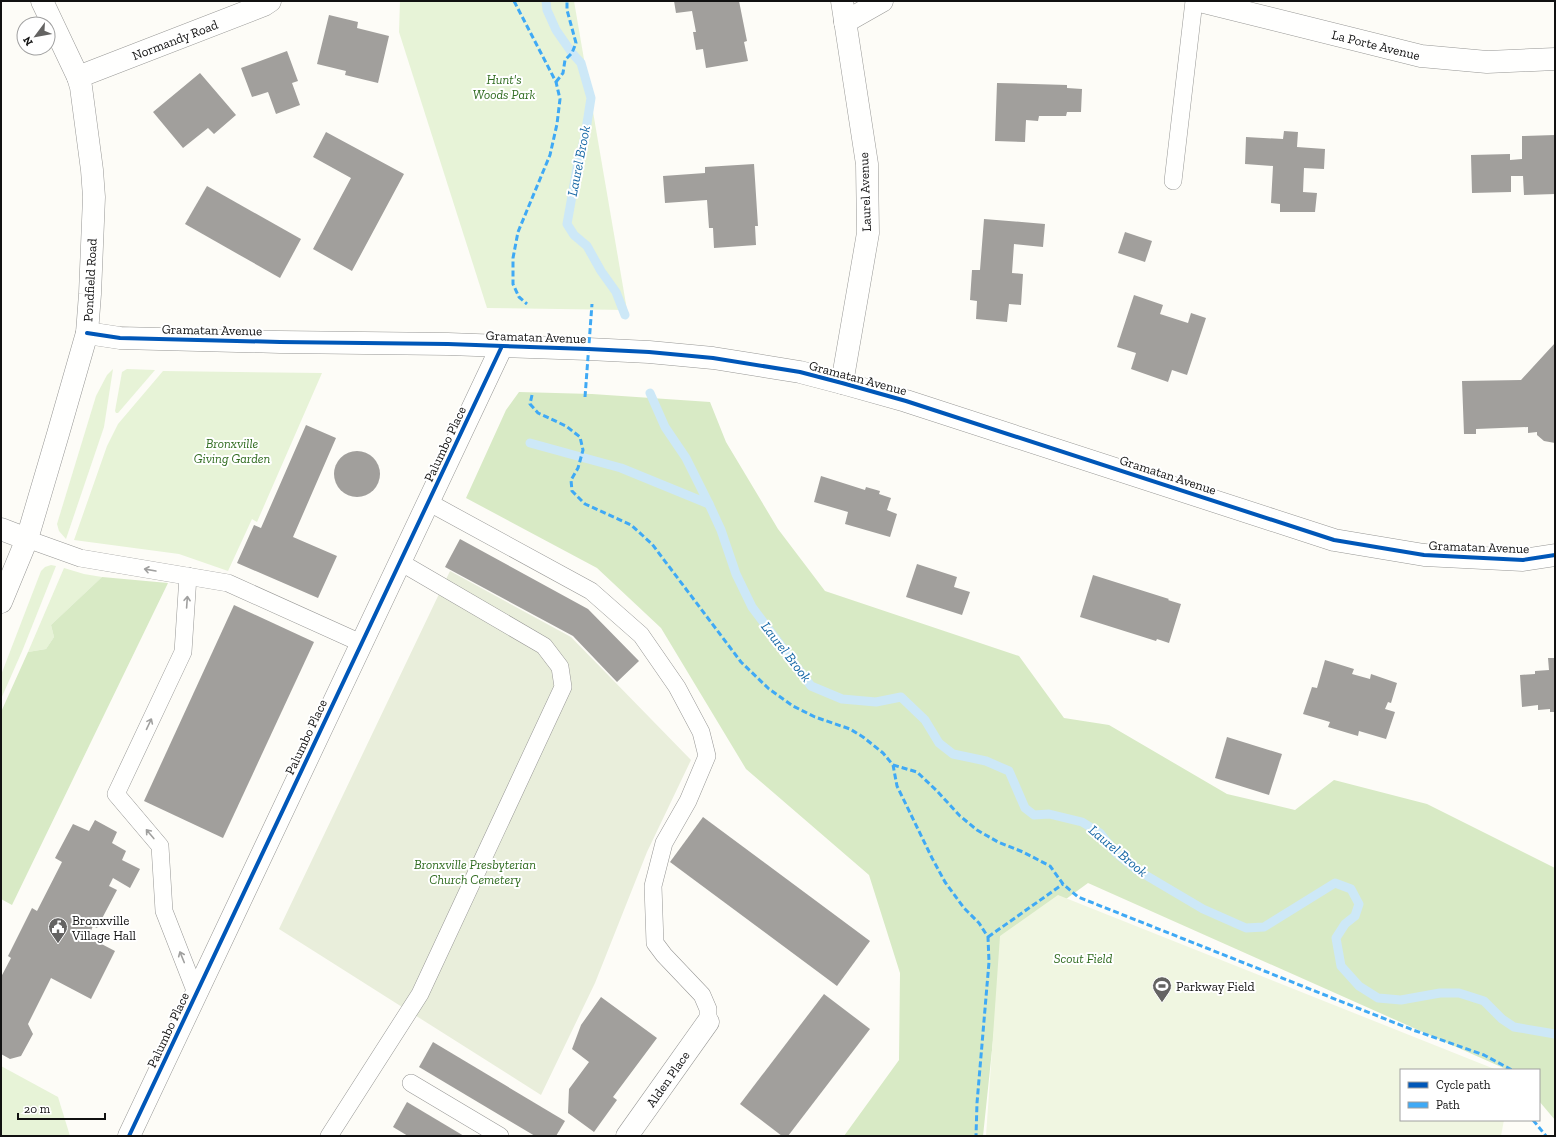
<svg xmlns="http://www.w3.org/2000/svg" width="1556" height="1137" viewBox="0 0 1556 1137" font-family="'Zilla Slab',serif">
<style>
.green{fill:#e7f3d7}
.forest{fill:#d8eac5}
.cemetery{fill:#e9eedb}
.pitch{fill:#f0f6e1}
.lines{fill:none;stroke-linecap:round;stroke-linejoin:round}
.stream{stroke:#cde8f7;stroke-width:9}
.building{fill:#a19f9c}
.service-casing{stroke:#979795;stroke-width:18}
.minor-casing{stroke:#979795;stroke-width:23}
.tertiary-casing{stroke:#979795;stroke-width:23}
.service{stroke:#fffffe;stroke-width:17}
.minor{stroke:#fffffe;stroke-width:22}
.tertiary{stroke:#fffffe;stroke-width:22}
.quiet{stroke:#3fa9f5;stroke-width:3;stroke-dasharray:6 3;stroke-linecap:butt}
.cycleway-casing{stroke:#fff;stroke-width:6}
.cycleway{stroke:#0057b8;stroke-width:4}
.oneway{stroke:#a0a09f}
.labels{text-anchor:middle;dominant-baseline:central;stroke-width:4;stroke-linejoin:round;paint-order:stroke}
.street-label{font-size:13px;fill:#111;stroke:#fff}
.park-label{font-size:13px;font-style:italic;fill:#2f6b1f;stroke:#fff}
.poi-label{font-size:13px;fill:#111;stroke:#fff;text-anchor:start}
.water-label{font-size:14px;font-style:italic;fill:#1768a6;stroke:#fff}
</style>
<rect width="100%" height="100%" fill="#fdfcf7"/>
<!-- green -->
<g class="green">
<polygon points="400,1 574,1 627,310 487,308 399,32"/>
<polygon points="113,369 104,427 66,539 59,531 57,524 96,396 107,375"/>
<polygon points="127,369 155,370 118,413 116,413 115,411 122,372"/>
<polygon points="163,371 322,373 257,522 252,519 228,571 179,554 74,540 107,446 118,424"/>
<polygon points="51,565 56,566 23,649 1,699 1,675 41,571 45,567"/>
<polygon points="64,568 84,574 102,577 51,625 54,637 46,649 28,652"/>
<polygon points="1,1066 58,1097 70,1136 1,1136"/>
</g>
<!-- forest -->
<g class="forest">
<polygon points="519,392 592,394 710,402 726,442 778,529 825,591 1019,656 1064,718 1109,725 1227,794 1295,810 1334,780 1427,804 1555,868 1555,1120 1539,1101 1539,1070 1508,1070 1088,883 1003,945 983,1136 844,1136 899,1060 900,973 869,875 746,769 661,628 597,568 466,498 506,410"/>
<polygon points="102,577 168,583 12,905 1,899 1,712 28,652 46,649 54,637 51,625"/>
</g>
<!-- cemetery -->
<polygon class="cemetery" points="450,571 571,637 691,760 647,852 595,983 541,1095 279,929"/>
<!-- pitch -->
<polygon class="pitch" points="1058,895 1497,1070 1401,1070 1401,1120 1504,1120 1501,1136 986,1136 1000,936"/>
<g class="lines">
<!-- stream -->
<g class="stream">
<polyline points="546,1 547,10 556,30 572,53 581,63 591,98 585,136 577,168 567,224 574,235 587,246 601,271 616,292 625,315"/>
<polyline points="650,393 665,427 686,458 709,504 721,530 736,574 752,607 811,686 842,699 876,702 901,697 925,720 939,743 953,754 986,761 1009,771 1025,808 1034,815 1049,814 1082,822 1100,833 1115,852 1137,870 1203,909 1246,928 1264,927 1335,883 1351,889 1359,904 1355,916 1345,924 1336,938 1341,966 1359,986 1378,998 1401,1000 1440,993 1459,993 1484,1001 1502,1019 1514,1027 1555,1034"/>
<polyline points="530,443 621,468 709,504"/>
</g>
</g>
<!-- building -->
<g class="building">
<polygon points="674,1 739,1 747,41 744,42 748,61 706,68 703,49 696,50 693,32 696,32 692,11 676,13"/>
<polygon points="329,15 358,22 357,28 389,36 378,83 345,75 346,71 317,64"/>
<polygon points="287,51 298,81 292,83 300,105 276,114 268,92 252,97 241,68"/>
<polygon points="200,73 236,115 214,134 208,128 183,148 153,112"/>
<polygon points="997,83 1067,85 1067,88 1082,89 1081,112 1067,112 1066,116 1039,116 1038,121 1026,120 1025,142 995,141"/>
<polygon points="1284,131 1298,132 1297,147 1325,149 1324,169 1304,168 1303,192 1317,193 1315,212 1280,212 1280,204 1271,203 1273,166 1245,164 1246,137 1283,139"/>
<polygon points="326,132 404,174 352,271 313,249 351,178 313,157"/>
<polygon points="1555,135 1555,194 1524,195 1523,176 1511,176 1511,192 1472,193 1471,155 1510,154 1510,160 1522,159 1522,136"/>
<polygon points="754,164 758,226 755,226 756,245 714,248 713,228 709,228 707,200 665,203 663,176 705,173 705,167"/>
<polygon points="207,186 301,239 280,278 185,224"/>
<polygon points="984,219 1045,224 1043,247 1014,244 1012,273 1023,274 1021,305 1009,304 1007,322 976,319 977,301 970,300 972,270 980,270"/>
<polygon points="1125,232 1152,241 1145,262 1118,253"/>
<polygon points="1134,295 1163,305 1160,314 1188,323 1191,313 1206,318 1187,375 1172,370 1168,382 1131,369 1136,353 1117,347"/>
<polygon points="1555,343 1555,443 1544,441 1537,435 1537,432 1528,433 1528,427 1476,429 1476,434 1464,434 1462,381 1521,380"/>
<polygon points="306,425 336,438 293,537 337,556 318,598 237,563 254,525 261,528"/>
<circle cx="357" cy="474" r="23"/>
<polygon points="821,476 865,490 866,487 880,491 879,494 891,498 887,510 897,514 890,537 845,524 848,512 814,502"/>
<polygon points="460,539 588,609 639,661 617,682 573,636 445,567"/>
<polygon points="917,564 957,577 954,587 970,592 962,615 906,597"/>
<polygon points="1093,575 1169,599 1168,600 1181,604 1169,643 1157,639 1156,641 1080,617"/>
<polygon points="234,605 314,642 223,838 144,801"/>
<polygon points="1548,658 1555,658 1555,712 1550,712 1550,709 1538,710 1538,705 1522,707 1520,675 1535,674 1535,671 1549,670"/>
<polygon points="1325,660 1354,669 1352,674 1370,679 1371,674 1397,683 1391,703 1388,702 1385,709 1395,712 1386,739 1359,731 1358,736 1328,727 1330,722 1303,714 1312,687 1317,688"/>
<polygon points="1227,737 1282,754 1269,795 1215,778"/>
<polygon points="703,817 870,941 837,986 670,862"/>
<polygon points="95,820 117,832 112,843 126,851 122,860 140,869 130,888 113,878 109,886 117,890 97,928 93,926 88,937 115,951 91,999 51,978 28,1024 33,1034 21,1056 10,1059 1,1054 1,977 11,958 8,956 32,908 37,911 62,862 55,858 73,824 89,831"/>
<polygon points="824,994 870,1029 788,1136 782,1136 740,1104"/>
<polygon points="601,997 657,1038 613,1097 617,1100 594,1132 568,1113 569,1089 589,1062 572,1049 581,1025"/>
<polygon points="433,1042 565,1121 556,1136 535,1136 419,1067"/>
<polygon points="407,1102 464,1136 408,1136 393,1127"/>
</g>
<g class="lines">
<defs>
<g id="service">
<polyline points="1173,181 1194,1"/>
<polyline points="428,502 591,591 641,635 677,687 701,732 707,756 688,801 664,843 653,886 655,943 664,955 702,995 708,1009 708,1022"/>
<polyline points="27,539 80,558 228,583 361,643"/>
<polyline points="188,576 183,652 116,794 160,846 164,911 196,993"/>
<polyline points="411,1083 500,1136"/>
<polyline points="329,1136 420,994 563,687 560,667 544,646 400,562"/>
</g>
<g id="minor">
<polyline points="842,1 867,164 868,233 842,383"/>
<polyline points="1200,1 1421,56 1487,62 1555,59"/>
<polyline points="845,22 882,1"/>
<polyline points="78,77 264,5 270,1"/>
<polyline points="1,529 27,539"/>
<polyline points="129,1136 502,346"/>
<polyline points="627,1136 708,1022"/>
</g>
<g id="tertiary">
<polyline points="87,333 120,338 280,342 448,344 588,349 649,352 713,358 800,372 842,383 906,401 1334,540 1424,555 1523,560 1555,555"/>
<polyline points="1,602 27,539 58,434 87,333 90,294 94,197 92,170 81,87 78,77 42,1"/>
</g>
</defs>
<!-- service casing -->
<use href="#service" class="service-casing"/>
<!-- minor casing -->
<use href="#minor" class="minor-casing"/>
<!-- tertiary casing -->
<use href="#tertiary" class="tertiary-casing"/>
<!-- service -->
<use href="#service" class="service"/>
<!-- minor -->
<use href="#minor" class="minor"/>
<!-- tertiary -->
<use href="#tertiary" class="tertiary"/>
<!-- quiet -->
<g class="quiet">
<polyline points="514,1 556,82 560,99 557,124 550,155 518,232 513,258 513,284 519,297 527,304"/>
<polyline points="556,82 563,73 565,60 572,53 576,43 567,10 567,1"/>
<polyline points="532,395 530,404 538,413 566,426 580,437 583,450 578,468 571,480 572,491 585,504 631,525 652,544 741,662 769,689 793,706 815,717 850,729 863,737 883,753 893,765 897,786 932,858 945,882 964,908 979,923 988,937 989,962 977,1103 976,1136"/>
<polyline points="585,397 592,304"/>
<polyline points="893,765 917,772 937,791 960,816 977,830 998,842 1023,852 1050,866 1063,884 1078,897 1413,1030 1484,1055 1512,1070"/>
<polyline points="988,937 1063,884"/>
<polyline points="1533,1120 1546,1136"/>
</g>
<defs>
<g id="cycleway">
<polyline points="87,333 120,338 280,342 448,344 588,349 649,352 713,358 800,372 842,383 906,401 1334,540 1424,555 1523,560 1555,555"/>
<polyline points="129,1136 502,346"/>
</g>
</defs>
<!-- cycleway casing -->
<use href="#cycleway" class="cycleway-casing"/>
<!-- cycleway -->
<use href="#cycleway" class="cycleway"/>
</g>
<!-- one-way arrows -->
<defs><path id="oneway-shaft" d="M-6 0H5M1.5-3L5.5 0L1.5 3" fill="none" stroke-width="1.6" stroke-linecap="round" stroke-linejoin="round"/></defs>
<g class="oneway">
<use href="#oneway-shaft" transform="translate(150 570) rotate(-170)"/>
<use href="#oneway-shaft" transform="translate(187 602) rotate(-86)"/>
<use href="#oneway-shaft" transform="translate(149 724) rotate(-65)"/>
<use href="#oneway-shaft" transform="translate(150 834) rotate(-130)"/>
<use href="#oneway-shaft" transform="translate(182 957) rotate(-112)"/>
</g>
<!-- icons -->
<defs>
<symbol id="civic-pin" viewBox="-11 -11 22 30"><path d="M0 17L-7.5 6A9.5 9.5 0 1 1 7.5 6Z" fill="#646362" stroke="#fff"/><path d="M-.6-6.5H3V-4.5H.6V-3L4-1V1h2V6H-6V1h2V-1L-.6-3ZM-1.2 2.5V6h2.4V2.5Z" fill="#fff"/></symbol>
<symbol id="stadium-pin" viewBox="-11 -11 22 30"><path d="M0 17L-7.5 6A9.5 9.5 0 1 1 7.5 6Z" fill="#646362" stroke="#fff"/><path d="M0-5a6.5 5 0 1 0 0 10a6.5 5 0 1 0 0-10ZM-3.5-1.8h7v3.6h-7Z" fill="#fff"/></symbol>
</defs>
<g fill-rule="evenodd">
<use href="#civic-pin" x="47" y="916" width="22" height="30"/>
<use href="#stadium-pin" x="1151" y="975" width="22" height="30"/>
</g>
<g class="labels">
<!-- street labels -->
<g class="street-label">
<text transform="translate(175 40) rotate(-21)">Normandy Road</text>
<text transform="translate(1376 45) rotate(14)">La Porte Avenue</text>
<text transform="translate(865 192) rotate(-92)">Laurel Avenue</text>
<text transform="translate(90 280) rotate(-87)">Pondfield Road</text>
<text transform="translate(212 330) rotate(1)">Gramatan Avenue</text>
<text transform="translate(536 337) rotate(2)">Gramatan Avenue</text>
<text transform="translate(858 378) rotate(15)">Gramatan Avenue</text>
<text transform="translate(445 444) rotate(-65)">Palumbo Place</text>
<text transform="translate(1168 475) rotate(18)">Gramatan Avenue</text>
<text transform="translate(1479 547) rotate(2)">Gramatan Avenue</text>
<text transform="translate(306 737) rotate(-65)">Palumbo Place</text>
<text transform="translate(168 1030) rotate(-65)">Palumbo Place</text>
<text transform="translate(668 1079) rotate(-55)">Alden Place</text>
</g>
<!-- park labels -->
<g class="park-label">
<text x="504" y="79">Hunt's<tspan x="504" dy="15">Woods Park</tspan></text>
<text x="232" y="443">Bronxville<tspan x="232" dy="15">Giving Garden</tspan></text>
<text x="475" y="864">Bronxville Presbyterian<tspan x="475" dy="15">Church Cemetery</tspan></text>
<text x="1083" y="958">Scout Field</text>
</g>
<!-- poi labels -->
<g class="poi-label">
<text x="72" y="920">Bronxville<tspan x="72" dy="15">Village Hall</tspan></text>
<text x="1176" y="986">Parkway Field</text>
</g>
<!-- water labels -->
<g class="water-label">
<text transform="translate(579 161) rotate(-79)">Laurel Brook</text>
<text transform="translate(786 652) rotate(52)">Laurel Brook</text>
<text transform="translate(1118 851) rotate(40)">Laurel Brook</text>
</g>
</g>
<!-- border -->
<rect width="1556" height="1137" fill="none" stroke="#111111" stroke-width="4"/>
<!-- legend -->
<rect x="1400" y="1069" width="140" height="52" fill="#ffffff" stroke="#a0a0a0"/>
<rect x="1408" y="1082" width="20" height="6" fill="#0057b8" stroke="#a0a0a0"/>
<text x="1436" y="1089" font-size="12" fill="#111111">Cycle path</text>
<rect x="1408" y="1102" width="20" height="6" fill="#3fa9f5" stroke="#a0a0a0"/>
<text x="1436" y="1109" font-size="12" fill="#111111">Path</text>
<!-- north arrow -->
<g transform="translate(36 36) rotate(238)"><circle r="19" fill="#ffffff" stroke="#a0a0a0"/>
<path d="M0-3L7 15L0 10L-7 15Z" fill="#646362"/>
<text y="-6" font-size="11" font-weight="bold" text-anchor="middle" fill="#111111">N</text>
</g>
<!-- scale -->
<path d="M18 1113v6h87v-6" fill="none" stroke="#111111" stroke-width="2"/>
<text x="24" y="1113" font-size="12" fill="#111111" stroke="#ffffff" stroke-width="3" paint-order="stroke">20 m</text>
</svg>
